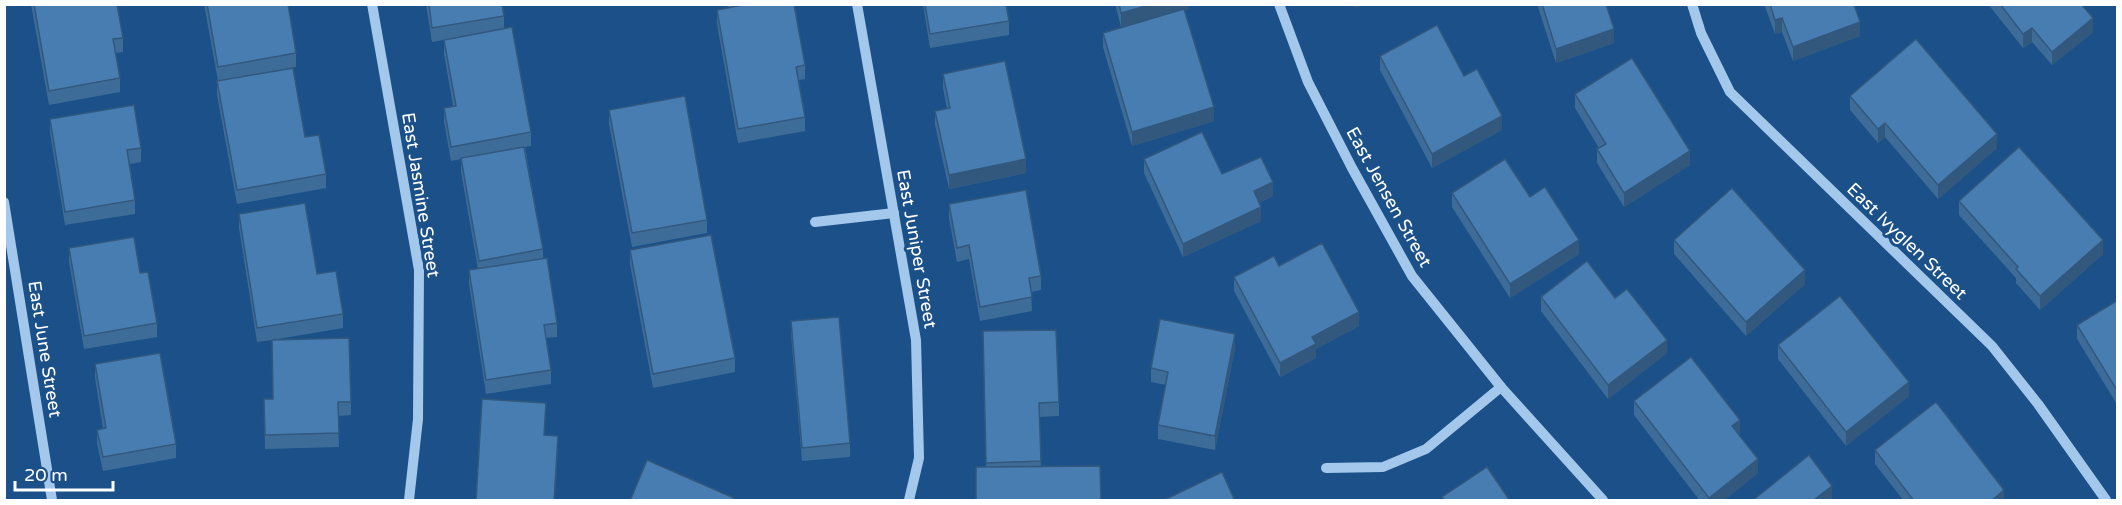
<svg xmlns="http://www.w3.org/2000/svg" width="2122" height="505" viewBox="0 0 2122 505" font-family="'Varela Round',sans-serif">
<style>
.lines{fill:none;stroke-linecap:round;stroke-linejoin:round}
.minor{stroke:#a3c8ec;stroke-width:10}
.wall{fill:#3e6c99}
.shaded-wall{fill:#32587d}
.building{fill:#487db2;stroke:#32587d;stroke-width:1.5}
.labels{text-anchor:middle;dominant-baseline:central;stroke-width:6;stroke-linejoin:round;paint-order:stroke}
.street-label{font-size:18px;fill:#fff;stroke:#1b5188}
</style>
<rect width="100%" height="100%" fill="#1b5188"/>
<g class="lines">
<!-- minor -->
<g class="minor">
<polyline points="372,4 419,270 418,419 409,500"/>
<polyline points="857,4 916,340 919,458 909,500"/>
<polyline points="1279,4 1308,82 1352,168 1412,276 1501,387 1603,500"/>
<polyline points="1692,4 1701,33 1730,92 1992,346 2038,404 2106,500"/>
<polyline points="4,202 52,500"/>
<polyline points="815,222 894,213"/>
<polyline points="1326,468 1383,467 1426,449 1501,387"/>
</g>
</g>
<!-- wall -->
<g class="wall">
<polygon points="31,4 117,4 123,38 123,52 115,53 120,78 120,92 49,105"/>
<polygon points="204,4 288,4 296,53 296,67 218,81"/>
<polygon points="426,4 502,4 504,16 504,29 531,132 531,146 525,147 543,249 543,259 557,323 557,337 546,338 551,370 551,384 486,394 469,284 469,270 478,269 461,172 461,159 451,161 444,122 444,108 453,106 444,54 444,40 465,36 432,42"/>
<polygon points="728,4 794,4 805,65 805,79 799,80 805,117 805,131 738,143 717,24 717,10 729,8"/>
<polygon points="923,4 1006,4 1009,21 1009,35 930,48"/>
<polygon points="1115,4 1189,4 1189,9 1185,10 1214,121 1132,146 1103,47 1103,33 1149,20 1121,27"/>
<polygon points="1537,4 1606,4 1614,43 1556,63"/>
<polygon points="1764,4 1854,4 1860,36 1793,61 1782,32 1775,34"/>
<polygon points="1988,4 2081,4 2093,32 2052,65 2032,42 2023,48"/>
<polygon points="1380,56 1502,130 1432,168 1380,70"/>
<polygon points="943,74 1026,173 949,189 935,125 935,111 947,109 943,88"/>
<polygon points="217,81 326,174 326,188 237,204 217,95"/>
<polygon points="1575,94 1690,165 1624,207 1597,163 1597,149 1599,148 1575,108"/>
<polygon points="1850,96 1997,148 1938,199 1885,137 1878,143 1850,110"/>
<polygon points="609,110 707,220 707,233 632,247 609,124"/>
<polygon points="50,119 141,148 141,162 130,164 135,200 135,214 65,225 50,133"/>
<polygon points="1144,159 1222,174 1273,196 1259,203 1261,221 1183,257 1144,173"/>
<polygon points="1452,193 1530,197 1579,254 1510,298 1452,207"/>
<polygon points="1959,201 2103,254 2040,310 2016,283 2016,278 1959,215"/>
<polygon points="949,204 1041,276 1041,290 1031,292 1032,311 980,321 969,259 957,262 949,218"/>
<polygon points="239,214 317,274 343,314 343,328 272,340 351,402 351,415 338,416 339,447 265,449 264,399 273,399 272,340 257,342 239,228"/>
<polygon points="1674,240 1805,284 1746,336 1674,254"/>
<polygon points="69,248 140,273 157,323 157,337 84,349 69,262"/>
<polygon points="630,250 735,358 735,372 653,388 630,264"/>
<polygon points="1279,266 1359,326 1316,349 1316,358 1280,377 1234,291 1234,277"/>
<polygon points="1541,297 1667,353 1608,399 1541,311"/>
<polygon points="2118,300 2118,406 2077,339 2077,325"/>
<polygon points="791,321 850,443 850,457 802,461 791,335"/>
<polygon points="983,331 1059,402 1059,416 1039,417 1041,467 986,467"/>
<polygon points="1778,345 1909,396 1846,446 1778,359"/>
<polygon points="1235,348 1215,450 1158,439 1158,425 1166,385 1151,382 1151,368"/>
<polygon points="95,364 176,444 176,458 103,471 97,443 97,430 103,428 95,378"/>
<polygon points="1634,401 1740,434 1739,435 1758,473 1723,501 1700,501 1634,415"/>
<polygon points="1875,450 2004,501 1904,501 1875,464"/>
</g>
<!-- shaded-wall -->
<g class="shaded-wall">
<polygon points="1153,4 1189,4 1189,9 1121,27 1121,13"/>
<polygon points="1355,4 1366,4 1355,8"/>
<polygon points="1782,18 1782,32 1775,34 1775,20"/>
<polygon points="2093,18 2093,32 2052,65 2052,52"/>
<polygon points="1860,22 1860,36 1793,61 1793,47"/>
<polygon points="2032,28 2032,42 2023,48 2023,34"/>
<polygon points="1614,29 1614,43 1556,63 1556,49"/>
<polygon points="1214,107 1214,121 1132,146 1132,132"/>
<polygon points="1502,116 1502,130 1432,168 1432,154"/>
<polygon points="1885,123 1885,137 1878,143 1878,129"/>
<polygon points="1997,134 1997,148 1938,199 1938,185"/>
<polygon points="1690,151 1690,165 1624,207 1624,193"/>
<polygon points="1026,159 1026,173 949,189 949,175"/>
<polygon points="1273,182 1273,196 1254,205 1254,191"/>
<polygon points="1261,207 1261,221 1183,257 1183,244"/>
<polygon points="1579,240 1579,254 1510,298 1510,284"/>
<polygon points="2103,240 2103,254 2040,310 2040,296"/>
<polygon points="1805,270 1805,284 1746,336 1746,322"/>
<polygon points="1359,312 1359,326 1316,349 1316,358 1280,377 1280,363 1312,337"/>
<polygon points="1235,334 1235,348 1215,450 1215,436"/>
<polygon points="1667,340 1667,353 1608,399 1608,385"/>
<polygon points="1909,382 1909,396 1846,446 1846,432"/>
<polygon points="1740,420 1740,434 1732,440 1732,426"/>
<polygon points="558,436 558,450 555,501 554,501"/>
<polygon points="1758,459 1758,473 1723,501 1709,501 1709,498"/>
<polygon points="1832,486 1832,500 1815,501 1815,499"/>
<polygon points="2004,490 2004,501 1991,501"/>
</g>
<!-- building -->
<g class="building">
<polygon points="34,4 117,4 123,38 113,39 120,78 49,91"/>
<polygon points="207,4 288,4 296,53 218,67"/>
<polygon points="429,4 502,4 504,16 432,28"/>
<polygon points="748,4 794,4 805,65 796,67 805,117 738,129 717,10"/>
<polygon points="925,4 1006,4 1009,21 930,34"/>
<polygon points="1119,4 1153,4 1121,13"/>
<polygon points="1542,4 1606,4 1614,29 1556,49"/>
<polygon points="1770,4 1854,4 1860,22 1793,47 1782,18 1775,20"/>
<polygon points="2000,4 2081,4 2093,18 2052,52 2032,28 2023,34"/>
<polygon points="1184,9 1214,107 1132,132 1103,33"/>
<polygon points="1437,25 1464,76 1477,69 1502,116 1432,154 1380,56"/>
<polygon points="512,27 531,132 451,147 444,108 456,106 444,40"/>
<polygon points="1916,39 1997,134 1938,185 1885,123 1878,129 1850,96"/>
<polygon points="1632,58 1690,151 1624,193 1597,149 1606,144 1575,94"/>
<polygon points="1005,61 1026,159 949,175 935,111 950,108 943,74"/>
<polygon points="293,68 305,137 319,135 326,174 237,190 217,81"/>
<polygon points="685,96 707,220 632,233 609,110"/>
<polygon points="134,105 141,148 127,150 135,200 65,212 50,119"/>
<polygon points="1202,132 1222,174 1261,157 1273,182 1254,191 1261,207 1183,244 1144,159"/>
<polygon points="524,147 543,249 479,261 461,158"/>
<polygon points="2019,147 2103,240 2040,296 2016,269 2018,267 1959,201"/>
<polygon points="1505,159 1530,197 1545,187 1579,240 1510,284 1452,193"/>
<polygon points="1732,188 1805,270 1746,322 1674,240"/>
<polygon points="1026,190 1041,276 1029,278 1032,297 980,307 969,245 957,248 949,204"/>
<polygon points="305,203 317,274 336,271 343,314 257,328 239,214"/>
<polygon points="711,235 735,358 653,374 630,250"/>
<polygon points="134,237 140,273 148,272 157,323 84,336 69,248"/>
<polygon points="1322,243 1359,312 1312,337 1316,344 1280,363 1234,277 1274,256 1279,266"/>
<polygon points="547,258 557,323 544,325 551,370 486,380 469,270"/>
<polygon points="1587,261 1615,298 1627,289 1667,340 1608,385 1541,297"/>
<polygon points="1840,296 1909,382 1846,432 1778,345"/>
<polygon points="2118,300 2118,392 2077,325"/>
<polygon points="839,317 850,443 802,448 791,321"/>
<polygon points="1160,319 1235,334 1215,436 1158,425 1168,372 1151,368"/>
<polygon points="1056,330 1059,402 1039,403 1041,461 986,463 983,331"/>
<polygon points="349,338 351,402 338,402 339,433 265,435 264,399 273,399 272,340"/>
<polygon points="160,353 176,444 103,457 97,430 106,428 95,364"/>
<polygon points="1691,357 1740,420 1732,426 1758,459 1709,498 1634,401"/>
<polygon points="482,399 546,403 544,435 558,436 554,501 476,501"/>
<polygon points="1936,402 2004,490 1991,501 1914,501 1875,450"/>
<polygon points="1809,455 1832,486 1815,499 1817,501 1752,501"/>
<polygon points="647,460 734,498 733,501 630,501"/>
<polygon points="1100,466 1101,501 976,501 976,467"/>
<polygon points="1487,467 1510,501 1445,501 1442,497"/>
<polygon points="1222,472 1235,501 1162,501"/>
</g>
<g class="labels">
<!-- street labels -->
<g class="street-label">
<text transform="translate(421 195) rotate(81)">East Jasmine Street</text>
<text transform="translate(1389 197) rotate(61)">East Jensen Street</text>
<text transform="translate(1907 241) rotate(44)">East Ivyglen Street</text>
<text transform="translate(917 249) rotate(80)">East Juniper Street</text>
<text transform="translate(45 349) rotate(81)">East June Street</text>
</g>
</g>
<!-- border -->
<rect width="2122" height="505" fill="none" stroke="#ffffff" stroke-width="12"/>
<!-- scale -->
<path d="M15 481v9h98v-9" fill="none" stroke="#ffffff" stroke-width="3"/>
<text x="24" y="481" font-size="18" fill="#ffffff" stroke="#1b5188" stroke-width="4.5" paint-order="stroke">20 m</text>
</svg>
